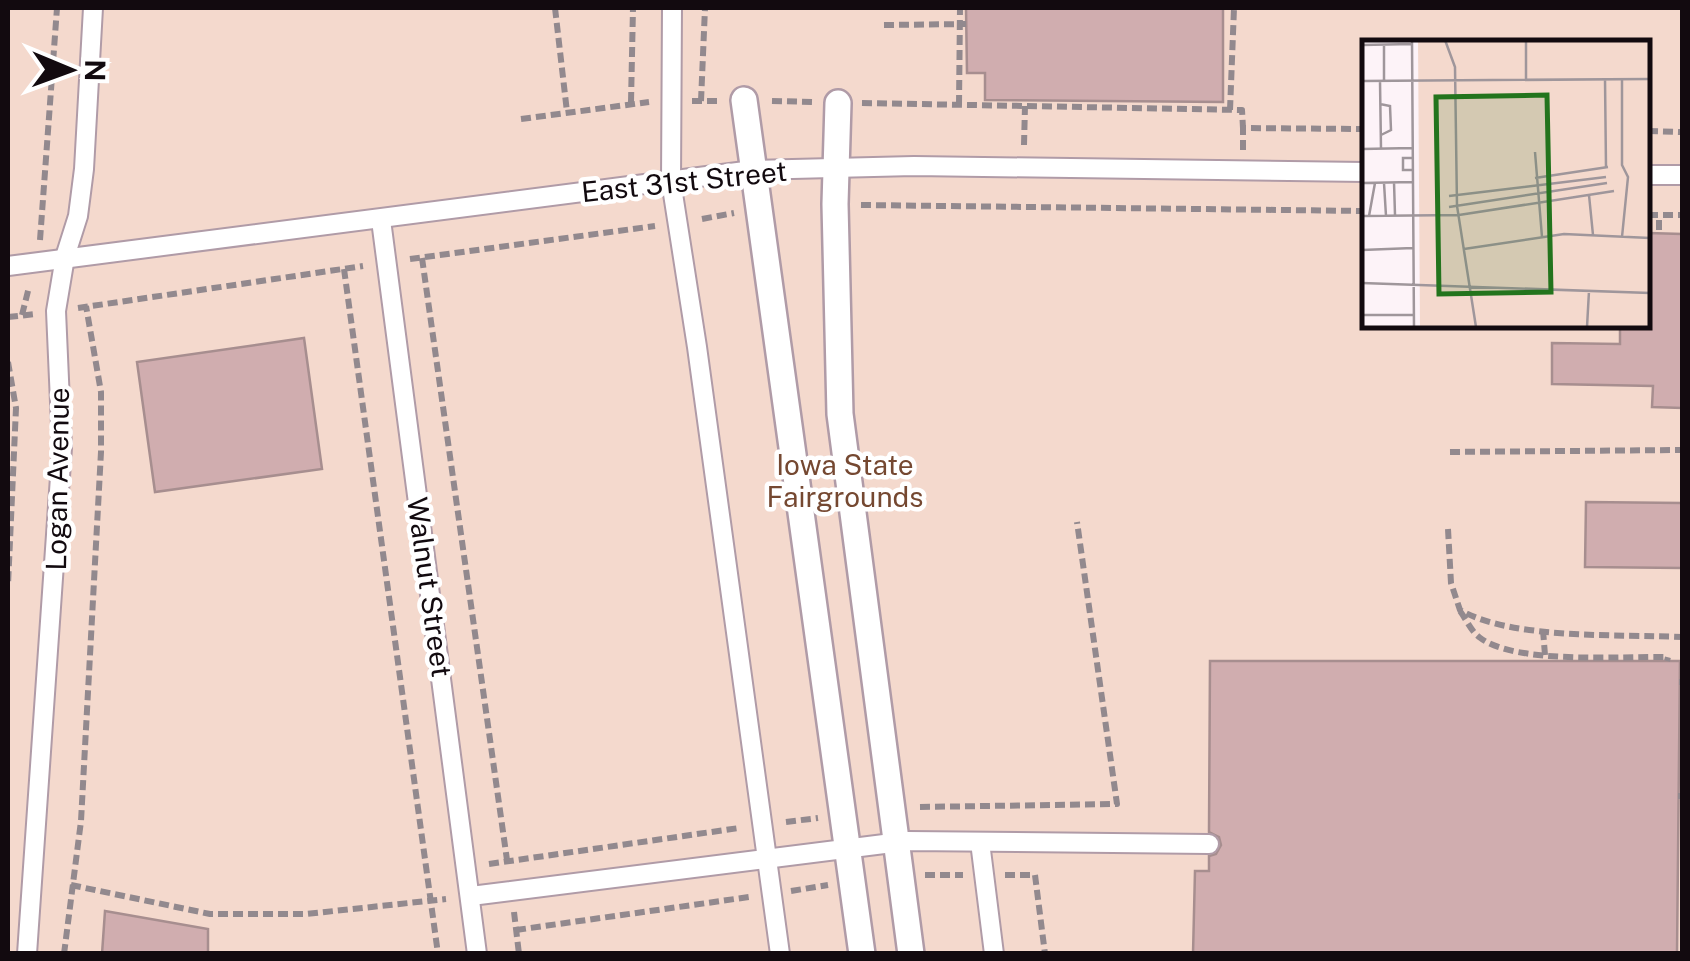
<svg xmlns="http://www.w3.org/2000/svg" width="1690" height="961" viewBox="0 0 1690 961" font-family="'Public Sans',sans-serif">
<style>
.green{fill:#f4d9cd;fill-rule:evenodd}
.building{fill:#d0adaf;stroke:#a78e8f;stroke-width:2.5}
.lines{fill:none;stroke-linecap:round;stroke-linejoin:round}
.service-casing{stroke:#b09ba7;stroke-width:22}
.pedestrian-casing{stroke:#b09ba7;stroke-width:30}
.path{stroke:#92898e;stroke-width:6;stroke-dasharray:10 5;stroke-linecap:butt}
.service{stroke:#fff;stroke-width:18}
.pedestrian{stroke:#fff;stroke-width:25}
.labels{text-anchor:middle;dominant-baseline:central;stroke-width:9;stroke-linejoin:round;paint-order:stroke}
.street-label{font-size:28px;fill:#120a0f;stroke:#fff}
.park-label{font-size:28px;fill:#754831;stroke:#fff}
.inset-road{fill:none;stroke:#9f969b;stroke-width:2.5}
.view{fill:#23741d;fill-opacity:0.15;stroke:#23741d;stroke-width:5}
.inset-edge{fill:none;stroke:#120a0f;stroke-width:5}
</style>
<rect width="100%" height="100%" fill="#fdf3f8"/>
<!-- green -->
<path class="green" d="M8,8H1682V953H8ZM1365,42H1648V325H1365Z"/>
<!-- building -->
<g class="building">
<polygon points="966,8 1223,8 1223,102 985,100 985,73 967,73"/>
<polygon points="1648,233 1682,234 1682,408 1652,407 1653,386 1552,384 1552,343 1620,344 1620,325 1648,325"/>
<polygon points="304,338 322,469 155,492 137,362"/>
<polygon points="1586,502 1682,503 1682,568 1585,567"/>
<polygon points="1210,661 1680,661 1677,954 1193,954 1195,871 1209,871 1209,856 1216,854 1221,845 1219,837 1209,832"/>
<polygon points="105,911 208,929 208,954 102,954"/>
</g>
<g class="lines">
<defs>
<g id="service">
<polyline points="672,8 671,181 697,347 780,954"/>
<polyline points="1648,175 1682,175"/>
<polyline points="381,220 477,954"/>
<polyline points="8,266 753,170 914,166 1365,172"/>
<polyline points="980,842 994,954"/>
<polyline points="471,896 908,841 1209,844"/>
<polyline points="27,954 62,448 56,311 65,257 78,216 84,169 93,8"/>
</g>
<g id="pedestrian">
<polyline points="744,100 862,954"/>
<polyline points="838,103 835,204 840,414 911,954"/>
</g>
</defs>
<!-- service casing -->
<use href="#service" class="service-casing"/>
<!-- pedestrian casing -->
<use href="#pedestrian" class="pedestrian-casing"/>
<!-- path -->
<g class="path">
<polyline points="555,8 567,112"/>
<polyline points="884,25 966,24"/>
<polyline points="692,101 719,101"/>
<polyline points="701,101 705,8"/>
<polyline points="772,101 814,102"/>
<polyline points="631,102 633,8"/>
<polyline points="862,103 1242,110 1243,128"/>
<polyline points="959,105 960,8"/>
<polyline points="1230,110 1234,8"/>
<polyline points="521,119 649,102"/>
<polyline points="1648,131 1682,132"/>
<polyline points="1024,145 1025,106"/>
<polyline points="1243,150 1243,128 1365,129"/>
<polyline points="861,205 1365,211"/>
<polyline points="1648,215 1682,215"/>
<polyline points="702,219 734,213"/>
<polyline points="1659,230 1659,215"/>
<polyline points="40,240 57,8"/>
<polyline points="422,258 507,860"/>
<polyline points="410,259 655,226"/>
<polyline points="344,269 438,954"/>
<polyline points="78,308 363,266"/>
<polyline points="22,315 29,287"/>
<polyline points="8,317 36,314"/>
<polyline points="8,362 16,408 8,585"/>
<polyline points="1450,452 1682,450"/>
<path d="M1448,529L1451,583L1460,610C1513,640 1619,634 1682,637"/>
<path d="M1460,611C1466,619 1471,631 1479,637C1514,665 1622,656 1668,657L1667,661"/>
<polyline points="1543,630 1545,655"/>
<polyline points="1679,682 1682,682"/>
<polyline points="1678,796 1682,796"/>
<polyline points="920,807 1117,804 1077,522"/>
<polyline points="786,822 818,818"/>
<polyline points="489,864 739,828"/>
<polyline points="925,875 963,875"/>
<polyline points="1005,875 1035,875 1045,954"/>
<polyline points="71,885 210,914 306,914 446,899"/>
<polyline points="791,891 828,885"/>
<polyline points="514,912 519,954"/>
<polyline points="516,930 749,897"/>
<polyline points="64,954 81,821 101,452 101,392 86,306"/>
</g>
<!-- service -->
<use href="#service" class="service"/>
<!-- pedestrian -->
<use href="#pedestrian" class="pedestrian"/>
</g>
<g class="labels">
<!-- street labels -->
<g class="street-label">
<text transform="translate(684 181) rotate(-6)">East 31st Street</text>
<text transform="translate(57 479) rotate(-89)">Logan Avenue</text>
<text transform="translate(430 587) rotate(82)">Walnut Street</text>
</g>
<!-- park labels -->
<g class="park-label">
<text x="845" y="464">Iowa State<tspan x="845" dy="32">Fairgrounds</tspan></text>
</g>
</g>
<!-- overview -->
<g transform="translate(1362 40)">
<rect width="288" height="288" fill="#fdf3f8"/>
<path d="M56,0H287V287H58Z" fill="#f4d9cd"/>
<path class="inset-road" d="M50,0L52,287M83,0L93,27L95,166L114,287M164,0V40M0,5L50,4M243,39L244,128M260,39V125L266,137L260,197M0,41L288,39M18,41L19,109M22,41V5M18,64L28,66L29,90L19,95M0,109L51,108M173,112L180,197M51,118H41V130H51M173,138L246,127M32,142L33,175M0,143L51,142M22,143L24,176M227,155L231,195M87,156L244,137M87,167L245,143M0,176L97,175L252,151M7,176L13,143M102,209L202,194L288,198M0,210L51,208M0,243L288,253M0,275H52M225,287L227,251"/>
<path class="view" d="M185,55L189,252L77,254L74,57Z"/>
<rect width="288" height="288" class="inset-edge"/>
</g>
<!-- border -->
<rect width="1690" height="961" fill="none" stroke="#120a0f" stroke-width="20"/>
<!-- north arrow -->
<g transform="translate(70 70) rotate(91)" stroke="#ffffff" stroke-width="8" paint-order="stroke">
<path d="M0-8L18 38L0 25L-18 38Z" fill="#120a0f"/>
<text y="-15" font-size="28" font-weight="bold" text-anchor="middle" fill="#120a0f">N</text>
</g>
</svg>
